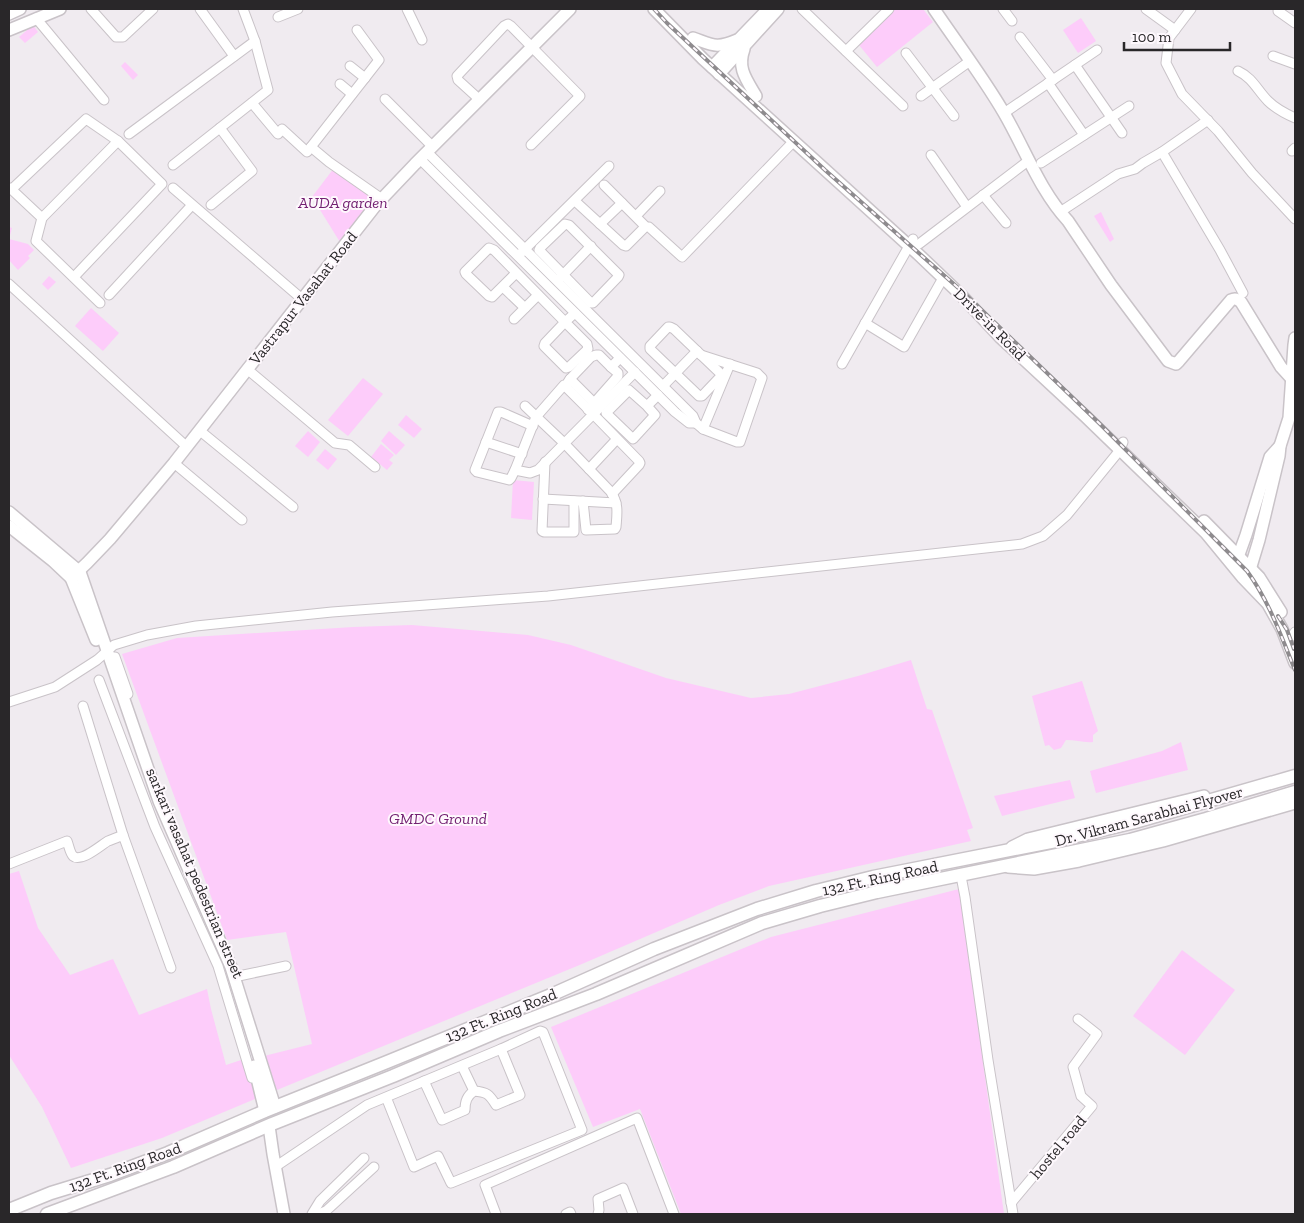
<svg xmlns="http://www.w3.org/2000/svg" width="1304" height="1223" viewBox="0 0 1304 1223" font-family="'Zilla Slab',serif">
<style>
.green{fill:#fdccfa}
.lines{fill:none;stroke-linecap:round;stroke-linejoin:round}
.street-casing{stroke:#c9c3c8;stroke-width:11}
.secondary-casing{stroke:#c9c3c8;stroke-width:14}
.primary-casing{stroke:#c9c3c8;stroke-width:15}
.street{stroke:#fff;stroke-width:9}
.secondary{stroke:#fff;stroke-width:11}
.primary{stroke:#fff;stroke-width:12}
.rail-casing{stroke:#8e8b8e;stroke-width:4}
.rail{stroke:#fef8fd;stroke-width:2;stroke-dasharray:5.5;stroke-linecap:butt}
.labels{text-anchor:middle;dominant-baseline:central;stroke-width:4;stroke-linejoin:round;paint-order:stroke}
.park-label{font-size:16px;font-style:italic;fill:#732172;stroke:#fef8fd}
.street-label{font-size:16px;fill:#292729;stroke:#fef8fd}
</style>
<rect width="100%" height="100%" fill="#f0ebf0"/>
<!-- green -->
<g class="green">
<polygon points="895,9 923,9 933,22 877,67 859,45"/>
<polygon points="1081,18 1096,41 1078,53 1063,30"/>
<polygon points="33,25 38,32 25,43 19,37"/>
<polygon points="125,62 138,75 133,80 121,66"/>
<polygon points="334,168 379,195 343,247 312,197"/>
<polygon points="1101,212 1114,239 1110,242 1094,216"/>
<polygon points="9,227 12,228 9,239 28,244 34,250 28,256 30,258 18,270 9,260"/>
<polygon points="49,276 56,282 48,290 42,284"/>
<polygon points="91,308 119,333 103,351 75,326"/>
<polygon points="363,378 383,394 348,436 328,420"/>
<polygon points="406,415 422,429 414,438 398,425"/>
<polygon points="308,431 320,442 308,457 295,446"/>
<polygon points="389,431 405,445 396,455 381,441"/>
<polygon points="381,444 394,455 389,460 393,463 387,470 371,457"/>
<polygon points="325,449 337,459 328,470 316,460"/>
<polygon points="513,480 534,482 532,520 511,518"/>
<polygon points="412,625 528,635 571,645 666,678 751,698 789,694 858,676 911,660 927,709 932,710 973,828 967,830 971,841 769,886 719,905 582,964 277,1090 264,1056 312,1044 286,932 227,940 122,654 177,638 353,627"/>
<path d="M1082,681L1098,731L1093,735V742C1084,743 1076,740 1066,740L1061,748L1054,750L1049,745L1045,746L1032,696Z"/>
<polygon points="1181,742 1188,770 1096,793 1090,771 1162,751"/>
<polygon points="1070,780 1075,798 1002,816 994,796"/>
<polygon points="19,871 38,928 70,975 113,959 139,1015 207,989 211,1009 226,1065 247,1058 255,1099 162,1138 71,1168 42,1107 9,1055 9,874"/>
<polygon points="959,889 1004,1214 681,1214 640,1109 593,1127 551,1027 771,937"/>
<polygon points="1182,950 1235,990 1185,1055 1133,1016"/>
</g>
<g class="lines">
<defs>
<g id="street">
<polyline points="91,9 116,37 123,37 153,9"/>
<polyline points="200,9 234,56"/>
<polyline points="407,9 422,40"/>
<polyline points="802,9 903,106"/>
<polyline points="1003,9 1012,21"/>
<polyline points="1146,9 1175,30"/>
<polyline points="1191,9 1169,38 1166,63 1182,94 1218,131 1252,173 1295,219"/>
<polyline points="1280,9 1278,11 1295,23"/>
<polyline points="278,17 298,9"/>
<polyline points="36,18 104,100"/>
<polyline points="1020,37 1053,80"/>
<polyline points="846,51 889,9"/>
<polyline points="906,53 954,116"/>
<polyline points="1273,56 1295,64"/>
<polyline points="1075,65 1122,133"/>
<polyline points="350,66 365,78"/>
<path d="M1238,71C1253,78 1257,90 1268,101C1276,109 1286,114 1295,118"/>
<polyline points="1048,83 1084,135"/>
<polyline points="340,84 352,94"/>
<polyline points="921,96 970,61"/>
<polyline points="385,99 433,147"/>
<polyline points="480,100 458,80 457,76 504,26 508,24 511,26 580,96 531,145"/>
<polyline points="252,103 278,134 282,129 307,152 379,60 357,30"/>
<polyline points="1004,113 1097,50"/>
<polyline points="129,134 255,41"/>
<polyline points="311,147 329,162 382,199"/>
<polyline points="1292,151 1295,148"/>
<polyline points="427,152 693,416 696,423 703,429 737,442 740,442 762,378 757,373 701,355"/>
<polyline points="1162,152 1220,250 1243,293"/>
<polyline points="931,155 967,207"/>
<polyline points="420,159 675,412 689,423 696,423"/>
<polyline points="1041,163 1129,106"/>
<polyline points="173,165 268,90 255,41 243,9"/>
<polyline points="9,188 10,188 42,218 36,241 100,303"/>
<polyline points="173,188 302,299"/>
<polyline points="12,189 86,119 118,141 42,218"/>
<polyline points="983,195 1006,223"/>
<polyline points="575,201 623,245 626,246 644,228 645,226 604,185"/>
<polyline points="211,205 252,171 220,128"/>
<polyline points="1060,212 1118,174 1135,169 1143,163 1162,152 1208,120"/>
<polyline points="636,216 660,191"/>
<polygon points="565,224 569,225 619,275 618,277 593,303 591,303 539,250 540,248"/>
<polyline points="600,224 622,203"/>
<polyline points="649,227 682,257 794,141"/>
<polyline points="919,244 1028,161"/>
<polyline points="522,252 609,166"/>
<polyline points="516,273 492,297 489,296 466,274 465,272 489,248 494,250 565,322 545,343 544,346 566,368 569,367 588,349 587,344 565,322 575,313"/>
<polyline points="74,277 162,184 118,141"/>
<polyline points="560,278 591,246"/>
<polyline points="9,284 186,446"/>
<polyline points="503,287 525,308"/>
<polyline points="109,295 192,205"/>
<polyline points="514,319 538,295"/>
<polyline points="865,323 904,347 943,278"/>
<polygon points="668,327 670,327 674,329 721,374 721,376 702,396 699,396 650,349 650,346"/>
<polyline points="842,364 913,239"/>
<polyline points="247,369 335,443 349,445 375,467"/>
<polyline points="570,379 591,357 596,355 599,355 611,367"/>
<polyline points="568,382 570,379 594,403"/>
<polyline points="663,386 697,351"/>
<path d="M525,406L564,443L611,492C619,504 617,514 616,527L615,529L586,530L583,501"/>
<polyline points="647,406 629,390 606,413 633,439 655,415 647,406 658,395"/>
<polyline points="588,410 618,376 618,373 611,367 620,358"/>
<polyline points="703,429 730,364"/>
<polyline points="199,430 293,507"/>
<polyline points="486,442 522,454"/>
<polyline points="545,462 542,531 544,532 574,532 574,501"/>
<polyline points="174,463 242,520"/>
<polyline points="589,469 617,439"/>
<polyline points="515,470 511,478 509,480 477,472 475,470 498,412 501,412 533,426"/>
<polyline points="612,494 639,465 640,463 639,461 593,414 564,385 536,417 515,470 530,473 538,470 635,372"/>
<polyline points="543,499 616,503"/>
<polyline points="1292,636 1295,632"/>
<polyline points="110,657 115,657 128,694"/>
<polyline points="99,680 155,827 218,966 252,1078"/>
<polyline points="9,702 55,687 97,660 114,645 147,635 196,626 332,612 548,596 1022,544 1043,536 1067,515 1120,450 1123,442"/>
<polyline points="83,706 123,835"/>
<path d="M9,864L67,841C69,846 70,853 73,856C81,863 101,845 108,841C113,839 119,837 123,835L171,968"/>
<polyline points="961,876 965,897 988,1060 1013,1214"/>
<polyline points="234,977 286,966"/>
<polyline points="462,1066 474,1091"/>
<path d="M424,1081L442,1120L465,1110C465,1101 467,1096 474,1091C487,1092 489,1094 496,1105L520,1095L501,1049"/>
<polyline points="275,1167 367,1105 501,1049 540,1031 543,1032 582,1130 451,1183 438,1156 414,1167 386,1097"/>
<polyline points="1011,1203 1092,1106 1081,1096 1073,1067 1097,1034 1078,1019"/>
<polyline points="312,1214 320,1201 364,1158"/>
<polyline points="319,1214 326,1211 374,1167"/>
<polyline points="496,1214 485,1185 637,1118 674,1214"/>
<polyline points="566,1214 570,1212 571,1214"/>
<polyline points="598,1214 599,1210 598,1199 623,1188 633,1214"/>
</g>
<g id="secondary">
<polyline points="654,9 703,59 918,254 961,295 1000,337 1085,416 1206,533 1243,578 1268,604 1282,629 1295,663"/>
<path d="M934,9C957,43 983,77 1004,113C1025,149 1040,191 1068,221L1111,285L1168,361L1176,364L1179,361L1231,300C1235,298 1237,299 1241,302L1281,367L1291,378"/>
<polyline points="9,14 20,9"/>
<polyline points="9,30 60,9"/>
<path d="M693,38C713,45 716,49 737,40"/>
<path d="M744,49C737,68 746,79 756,96"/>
<polyline points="712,67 768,9"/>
<polyline points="719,74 778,9"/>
<polyline points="9,512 80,572 159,801 231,967 275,1107"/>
<polyline points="1204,521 1259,577 1281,612"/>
<polyline points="9,526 53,561 71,578 96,640"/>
<polyline points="1237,560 1246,535 1270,457 1280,446"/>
<polyline points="1249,573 1259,540 1279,456 1280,446 1289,418 1294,345 1295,338"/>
<polyline points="71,578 87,563 110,539 174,463 376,205 415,164 570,9"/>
<polyline points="1012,847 1028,839 1204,796"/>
<polyline points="1008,867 1034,869 1079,861 1163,841 1295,803"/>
<polyline points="254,1066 265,1111"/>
<polyline points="269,1126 273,1154 284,1214"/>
</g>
<g id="primary">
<polyline points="9,1210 51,1193 110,1175 168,1153 265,1111 387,1062 551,995 654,949 757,909 816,891 873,877 1056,841 1135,822 1295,776"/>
<polyline points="47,1214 173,1167 272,1124 393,1076 499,1031 596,994 762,923 820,906 877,892 1130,840 1206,819 1295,792"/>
</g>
</defs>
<!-- street casing -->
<use href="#street" class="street-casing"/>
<!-- secondary casing -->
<use href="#secondary" class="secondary-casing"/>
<!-- primary casing -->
<use href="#primary" class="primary-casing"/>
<!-- street -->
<use href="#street" class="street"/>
<!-- secondary -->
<use href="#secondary" class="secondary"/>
<!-- primary -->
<use href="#primary" class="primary"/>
<defs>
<g id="rail">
<path d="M654,9L667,23L825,170L964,293L1100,424L1247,571C1269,601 1281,636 1295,670"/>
<polyline points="1278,616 1287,630 1294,649"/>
</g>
</defs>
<!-- rail casing -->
<use href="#rail" class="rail-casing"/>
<!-- rail -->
<use href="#rail" class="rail"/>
</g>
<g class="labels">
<!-- park labels -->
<g class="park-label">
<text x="343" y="202">AUDA garden</text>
<text x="438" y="818">GMDC Ground</text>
</g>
<!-- street labels -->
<g class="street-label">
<text transform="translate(303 298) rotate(-52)">Vastrapur Vasahat Road</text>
<text transform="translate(990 324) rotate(45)">Drive-in Road</text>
<text transform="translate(1149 816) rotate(-15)">Dr. Vikram Sarabhai Flyover</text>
<text transform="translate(195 873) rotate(67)">sarkari vasahat pedestrian street</text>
<text transform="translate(880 878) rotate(-12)">132 Ft. Ring Road</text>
<text transform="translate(501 1015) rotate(-22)">132 Ft. Ring Road</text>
<text transform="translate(1058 1147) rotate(-50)">hostel road</text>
<text transform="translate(125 1167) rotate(-20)">132 Ft. Ring Road</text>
</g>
</g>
<!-- border -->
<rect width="1304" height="1223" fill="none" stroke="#292729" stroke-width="20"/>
<!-- scale -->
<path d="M1124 42v8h106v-8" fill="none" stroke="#292729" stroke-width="2.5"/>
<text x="1132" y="42" font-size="15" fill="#292729" stroke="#fef8fd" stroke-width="4" paint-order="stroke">100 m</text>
</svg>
